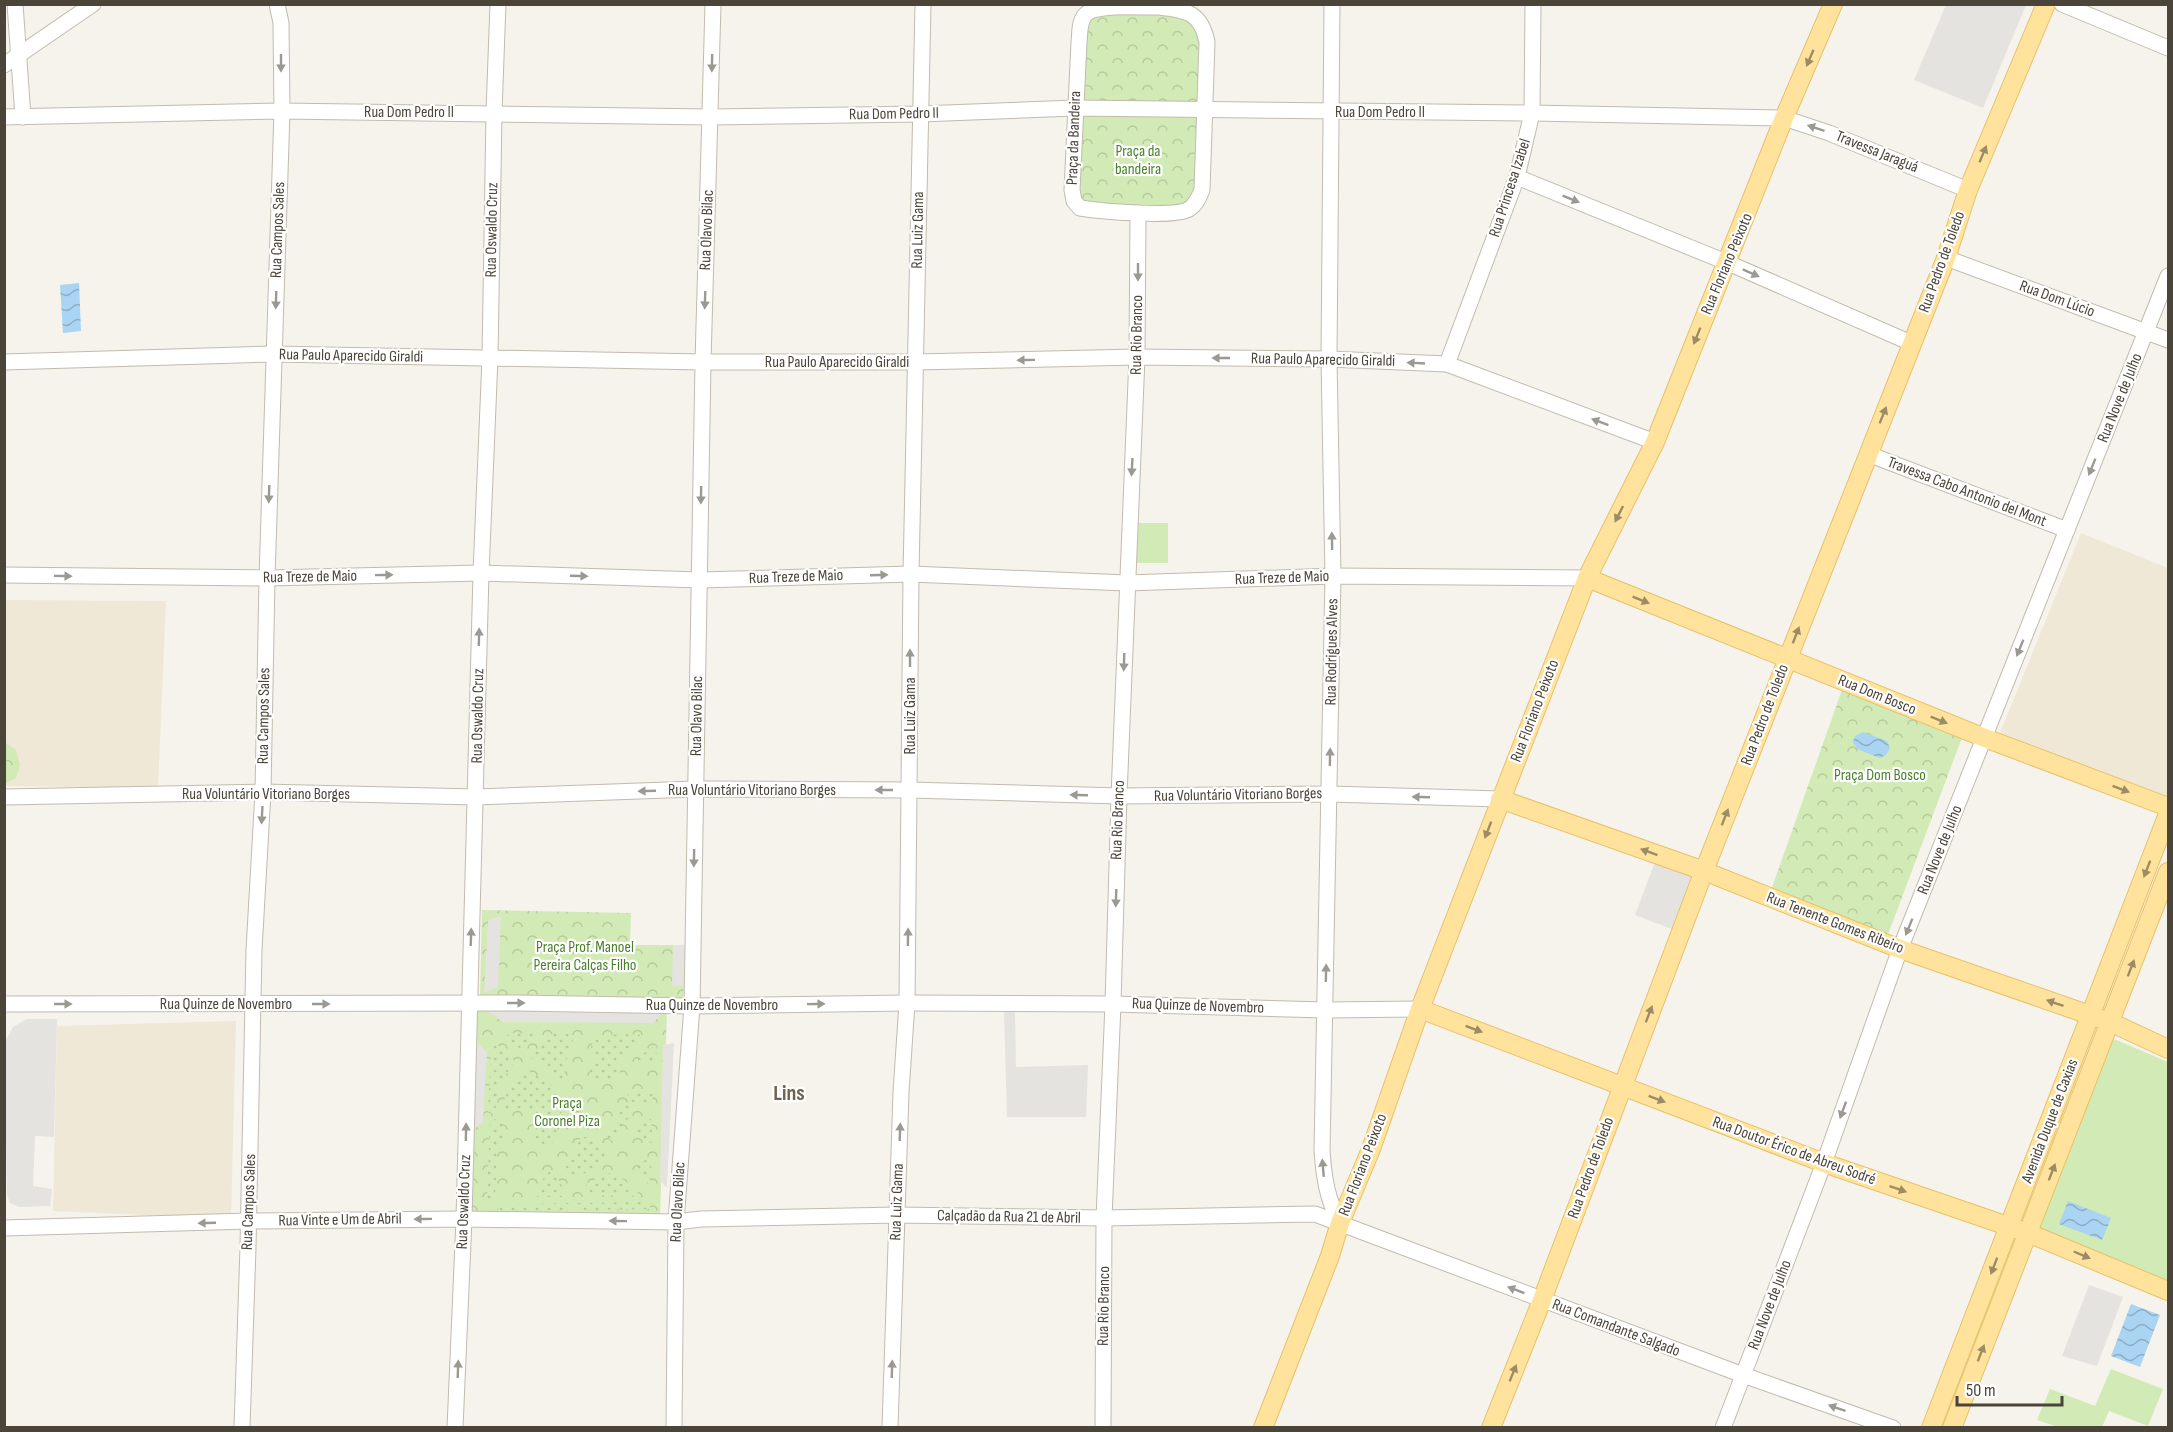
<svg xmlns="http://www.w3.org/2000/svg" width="2173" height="1432" viewBox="0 0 2173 1432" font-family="'Sofia Sans Condensed',sans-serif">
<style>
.education{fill:#efe8d6}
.grass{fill:#d2eab5}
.forest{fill:url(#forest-crowns)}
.garden{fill:url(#garden-dots)}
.parking{fill:#e5e3e0}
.water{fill:url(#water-waves)}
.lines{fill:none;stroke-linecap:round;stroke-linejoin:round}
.minor-casing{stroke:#c2bbae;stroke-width:17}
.major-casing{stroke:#e6c16a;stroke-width:20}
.minor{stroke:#fff;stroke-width:15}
.major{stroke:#ffe39c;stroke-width:18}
.oneway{fill:#9c8c66}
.oneway2{fill:#9c9892}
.labels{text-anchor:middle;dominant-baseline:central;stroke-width:4.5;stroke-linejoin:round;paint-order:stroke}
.street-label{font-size:16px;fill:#4b4439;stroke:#fff}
.park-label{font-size:16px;fill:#4a7f2a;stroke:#fff}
.district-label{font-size:22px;font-weight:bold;fill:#6e6250;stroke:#fff}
</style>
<defs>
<pattern id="forest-crowns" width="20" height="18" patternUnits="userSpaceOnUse" patternTransform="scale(1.5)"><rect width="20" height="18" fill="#d2eab5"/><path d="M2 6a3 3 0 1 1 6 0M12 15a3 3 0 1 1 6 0" fill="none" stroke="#b6ca9c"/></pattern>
<pattern id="garden-dots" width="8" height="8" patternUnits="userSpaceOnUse" patternTransform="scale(1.5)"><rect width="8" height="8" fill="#d2eab5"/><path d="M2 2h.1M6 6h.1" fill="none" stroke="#b6ca9c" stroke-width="1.8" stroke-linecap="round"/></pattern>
<pattern id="water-waves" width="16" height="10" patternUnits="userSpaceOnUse" patternTransform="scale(1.5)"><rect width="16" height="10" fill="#a9d4f2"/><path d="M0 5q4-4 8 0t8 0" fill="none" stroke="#8caec5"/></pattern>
</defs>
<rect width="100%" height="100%" fill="#f6f3ec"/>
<!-- education -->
<g class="education">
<polygon points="2081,533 2168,568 2168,798 2000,733"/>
<polygon points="5,600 166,601 158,788 5,786"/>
<polygon points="236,1021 231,1219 53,1211 57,1026"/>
</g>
<!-- grass -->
<g class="grass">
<rect x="1137" y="523" width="31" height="40"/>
<polygon points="2107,1036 2168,1062 2168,1286 2030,1231"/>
<polygon points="2111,1369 2163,1389 2148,1426 2109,1411 2102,1427 2058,1427 2037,1420 2050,1389 2095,1406"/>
</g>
<!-- forest -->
<g class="forest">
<polygon points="1174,10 1202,29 1202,107 1078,106 1081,29 1092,11"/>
<polygon points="1077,110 1202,111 1202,181 1186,210 1080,207 1073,190"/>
<polygon points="1843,687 1963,735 1887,937 1770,893"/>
<polygon points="5,742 16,750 20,765 16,778 5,784"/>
<polygon points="482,910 631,913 630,945 686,945 683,1004 480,996"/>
<polygon points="473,1008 667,1012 660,1215 469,1212"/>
</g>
<!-- garden -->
<g class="garden">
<polygon points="509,1033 536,1034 538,1035 523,1051 506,1037"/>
<polygon points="550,1034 568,1034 573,1039 570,1053 565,1062 564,1083 531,1058"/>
<path d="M634,1034L640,1035L639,1041L616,1060L620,1070L618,1082L592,1079L590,1077V1069L593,1061L591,1046C600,1031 619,1035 634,1034Z"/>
<path d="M495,1045C503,1046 513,1053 514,1062L500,1084L495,1111L490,1114L488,1112L491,1048Z"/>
<polygon points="655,1045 657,1048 655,1062 637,1062 635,1060"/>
<path d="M526,1068L565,1095C567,1102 567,1107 562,1112C548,1126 532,1110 517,1108C512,1108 509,1110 504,1110C501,1097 515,1074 526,1068Z"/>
<path d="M627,1093L654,1094C653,1102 645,1106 638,1106L630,1100Z"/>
<polygon points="626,1105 631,1107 632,1114 621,1127 614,1140 611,1140 605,1136 605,1130 617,1121 618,1109"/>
<path d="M492,1119L499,1120C508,1131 509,1142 497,1151L495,1198L490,1199L487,1197L490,1121Z"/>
<polygon points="651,1119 653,1142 650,1143 640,1136 636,1129 643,1121"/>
<polygon points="552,1124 556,1126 558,1132 550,1147 547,1148 532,1134 540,1127"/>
<polygon points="584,1137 587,1137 608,1150 608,1157 571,1183 569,1181 564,1160 573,1156 580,1139"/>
<polygon points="651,1156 652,1158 650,1185 636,1170 636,1167"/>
<path d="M551,1172C557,1176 564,1187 564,1194L562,1197H537L536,1190L547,1173Z"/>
<polygon points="610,1173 618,1175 637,1191 638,1194 636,1196 590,1195 584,1189 587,1183"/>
<polygon points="650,1202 650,1209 577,1210 576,1208 577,1203"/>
<polygon points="570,1203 570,1210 498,1212 498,1205"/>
</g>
<!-- parking -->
<g class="parking">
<polygon points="1946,5 2026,5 1983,108 1914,80"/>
<polygon points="1655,862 1695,876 1674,930 1635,915"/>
<polygon points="501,916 498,987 484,993 488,920"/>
<polygon points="673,945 686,945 684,986 672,986"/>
<polygon points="489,1012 663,1012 653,1023 503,1022"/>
<polygon points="1004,1012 1015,1012 1016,1067 1088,1065 1086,1117 1007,1117"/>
<polygon points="27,1019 57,1019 54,1137 35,1136 33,1186 52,1189 50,1206 19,1207 10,1203 7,1195 4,1044 13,1027"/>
<polygon points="474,1040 487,1052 483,1122 473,1130"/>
<polygon points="674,1043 667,1188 660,1181 663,1045"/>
<polygon points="2089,1285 2123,1297 2097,1366 2062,1356"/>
</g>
<!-- water -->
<g class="water">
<polygon points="79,283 81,331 63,333 60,285"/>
<polygon points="1863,732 1887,741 1890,748 1887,754 1880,758 1857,749 1853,742 1855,736"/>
<polygon points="2068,1201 2111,1218 2102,1240 2059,1224"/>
<polygon points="2131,1304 2160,1315 2140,1367 2111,1356"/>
</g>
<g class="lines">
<defs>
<g id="minor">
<polyline points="15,4 23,117"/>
<path d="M1332,4L1329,359L1333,576L1322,1151C1324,1178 1327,1199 1340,1223"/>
<polyline points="2062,4 2168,48"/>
<path d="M1159,7C1186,10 1201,12 1207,42L1202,190C1199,197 1196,205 1189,209C1175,218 1099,211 1080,208L1074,201L1072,190L1079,42C1080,33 1079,22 1085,15C1095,3 1142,8 1159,7Z"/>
<polyline points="4,65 93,4"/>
<polyline points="4,117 282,111 711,117 920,114 1075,108 1532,113 1784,118 1829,133 1968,190"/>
<polyline points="1517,177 1726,262 1911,343"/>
<polyline points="1946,258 2168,340"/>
<polyline points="4,362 274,354 703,362 915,362 1137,357 1329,359 1447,364 1655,442"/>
<polyline points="1447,364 1517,177 1532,113 1533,4"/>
<polyline points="1868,454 2067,530"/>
<polyline points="4,575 267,578 481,573 700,580 911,574 1127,583 1333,576 1587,578"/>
<polyline points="4,797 263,792 476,797 695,789 909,790 1119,796 1330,794 1500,799"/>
<polyline points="4,1004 517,1003 692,1006 907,1003 1113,1004 1325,1010 1420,1009"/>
<polyline points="4,1228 249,1221 464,1219 676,1222 701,1219 897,1215 1104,1218 1315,1214 1743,1375 1893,1428"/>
<polyline points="242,1428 248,1247 254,950 263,792 267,578 282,111 281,23 277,4"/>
<polyline points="455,1428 464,1219 481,573 490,358 494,112 498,4"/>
<polyline points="674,1428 676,1222 692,1006 703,362 713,4"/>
<polyline points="890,1428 901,1092 907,1003 911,574 923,4"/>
<polyline points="1103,1428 1104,1218 1113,1004 1119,796 1137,357 1138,213"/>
<polyline points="1723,1428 1824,1163 1900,949 2168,276"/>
</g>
<g id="major">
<polyline points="1587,578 1985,738 2168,807"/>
<polyline points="1500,799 1704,871 1900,949 2110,1022 2168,1049"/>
<polyline points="1420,1009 1824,1163 2028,1233 2168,1291"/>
<polyline points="1263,1428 1330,1256 1340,1223 1371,1149 1420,1009 1587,578 1655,442 1784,118 1833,4"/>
<polyline points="1491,1428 1542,1300 1704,871 1946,258 1968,190 2046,4"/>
<polyline points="1931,1428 2168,814"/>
<polyline points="1952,1428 2168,872"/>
</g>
</defs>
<!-- minor casing -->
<use href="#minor" class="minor-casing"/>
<!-- major casing -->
<use href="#major" class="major-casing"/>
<!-- minor -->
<use href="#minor" class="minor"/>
<!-- major -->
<use href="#major" class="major"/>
</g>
<!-- one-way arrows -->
<defs><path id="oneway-solid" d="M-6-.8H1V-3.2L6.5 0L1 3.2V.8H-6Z" transform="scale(1.5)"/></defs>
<g class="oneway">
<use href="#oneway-solid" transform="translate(1810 58) rotate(113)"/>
<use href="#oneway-solid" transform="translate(1983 154) rotate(-67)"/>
<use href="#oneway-solid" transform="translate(1697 336) rotate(112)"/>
<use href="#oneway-solid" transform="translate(1883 415) rotate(-68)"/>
<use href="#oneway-solid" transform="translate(1619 514) rotate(117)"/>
<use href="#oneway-solid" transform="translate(1641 600) rotate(22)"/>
<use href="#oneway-solid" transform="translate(1796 635) rotate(-69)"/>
<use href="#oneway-solid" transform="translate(1939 720) rotate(22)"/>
<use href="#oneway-solid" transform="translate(2121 789) rotate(21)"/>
<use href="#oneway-solid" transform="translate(1725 817) rotate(-69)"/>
<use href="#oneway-solid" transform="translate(1488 830) rotate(111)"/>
<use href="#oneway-solid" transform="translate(1649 852) rotate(-160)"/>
<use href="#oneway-solid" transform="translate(2147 869) rotate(111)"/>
<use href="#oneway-solid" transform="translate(2131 968) rotate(-69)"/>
<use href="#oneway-solid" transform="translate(2055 1003) rotate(-161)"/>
<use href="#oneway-solid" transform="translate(1649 1014) rotate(-69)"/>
<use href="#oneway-solid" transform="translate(1474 1029) rotate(21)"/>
<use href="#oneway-solid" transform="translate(1657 1099) rotate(21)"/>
<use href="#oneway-solid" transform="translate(2052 1172) rotate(-69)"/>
<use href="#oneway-solid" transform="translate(1898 1189) rotate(19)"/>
<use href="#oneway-solid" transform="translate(2082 1255) rotate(23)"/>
<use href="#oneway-solid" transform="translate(1994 1266) rotate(111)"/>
<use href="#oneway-solid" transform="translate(1981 1353) rotate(-69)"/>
<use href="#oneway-solid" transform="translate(1513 1373) rotate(-68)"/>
</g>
<g class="oneway2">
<use href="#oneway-solid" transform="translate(281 63) rotate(90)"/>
<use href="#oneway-solid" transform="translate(712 63) rotate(91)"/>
<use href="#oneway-solid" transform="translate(1816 128) rotate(-162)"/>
<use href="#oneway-solid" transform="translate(1571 199) rotate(22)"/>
<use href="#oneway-solid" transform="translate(1138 272) rotate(90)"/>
<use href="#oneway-solid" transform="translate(1751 273) rotate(24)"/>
<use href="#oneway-solid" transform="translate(276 300) rotate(92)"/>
<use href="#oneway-solid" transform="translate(705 300) rotate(92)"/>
<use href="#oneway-solid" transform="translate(1221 358) rotate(-180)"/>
<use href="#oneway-solid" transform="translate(1026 360) rotate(179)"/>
<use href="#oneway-solid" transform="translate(1416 363) rotate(-177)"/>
<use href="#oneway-solid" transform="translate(1600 422) rotate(-159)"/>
<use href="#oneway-solid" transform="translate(1132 467) rotate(93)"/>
<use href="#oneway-solid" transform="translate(2092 467) rotate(112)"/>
<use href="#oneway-solid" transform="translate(269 494) rotate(92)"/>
<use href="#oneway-solid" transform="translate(701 495) rotate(91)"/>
<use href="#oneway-solid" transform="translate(1332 541) rotate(-91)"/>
<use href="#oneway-solid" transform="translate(384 575) rotate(-1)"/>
<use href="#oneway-solid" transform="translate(879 575) rotate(-2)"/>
<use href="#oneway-solid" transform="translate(63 576) rotate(1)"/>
<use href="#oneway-solid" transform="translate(579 576) rotate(2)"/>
<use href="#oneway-solid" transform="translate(479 637) rotate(-89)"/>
<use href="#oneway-solid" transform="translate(2020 648) rotate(112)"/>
<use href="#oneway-solid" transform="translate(910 658) rotate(-90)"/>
<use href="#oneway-solid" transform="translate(1124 662) rotate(92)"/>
<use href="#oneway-solid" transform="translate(1330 757) rotate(-89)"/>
<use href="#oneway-solid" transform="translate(884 790) rotate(-180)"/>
<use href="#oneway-solid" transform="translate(647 791) rotate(178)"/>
<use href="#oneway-solid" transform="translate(1079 795) rotate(-178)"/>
<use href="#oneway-solid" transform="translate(1421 797) rotate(-178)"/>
<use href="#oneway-solid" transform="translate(262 815) rotate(93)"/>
<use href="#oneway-solid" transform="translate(694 858) rotate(91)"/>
<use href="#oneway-solid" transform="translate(1116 898) rotate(92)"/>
<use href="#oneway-solid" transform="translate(1909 927) rotate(112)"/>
<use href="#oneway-solid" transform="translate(471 937) rotate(-88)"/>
<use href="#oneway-solid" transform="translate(908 937) rotate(-89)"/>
<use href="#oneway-solid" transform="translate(1326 973) rotate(-89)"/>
<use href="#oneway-solid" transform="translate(516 1003)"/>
<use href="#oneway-solid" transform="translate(63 1004)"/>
<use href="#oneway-solid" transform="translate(321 1004)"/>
<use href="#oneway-solid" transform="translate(816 1004) rotate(-1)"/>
<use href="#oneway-solid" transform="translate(1843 1110) rotate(110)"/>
<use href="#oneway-solid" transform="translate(466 1132) rotate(-89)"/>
<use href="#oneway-solid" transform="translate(900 1132) rotate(-88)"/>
<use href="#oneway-solid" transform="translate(1323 1168) rotate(-95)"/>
<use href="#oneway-solid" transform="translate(423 1219) rotate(179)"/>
<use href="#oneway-solid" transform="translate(618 1221) rotate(-179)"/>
<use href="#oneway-solid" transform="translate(207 1223) rotate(178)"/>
<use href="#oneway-solid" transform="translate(1516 1290) rotate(-159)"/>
<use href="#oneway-solid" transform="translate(458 1369) rotate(-88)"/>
<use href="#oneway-solid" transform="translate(892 1369) rotate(-88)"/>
<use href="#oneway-solid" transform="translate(1837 1408) rotate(-161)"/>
</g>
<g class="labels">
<!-- street labels -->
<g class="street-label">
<text x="409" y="112">Rua Dom Pedro II</text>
<text x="1380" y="112">Rua Dom Pedro II</text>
<text transform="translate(894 114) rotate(-1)">Rua Dom Pedro II</text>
<text transform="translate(1074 138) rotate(-88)">Praça da Bandeira</text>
<text transform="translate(1877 152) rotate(22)">Travessa Jaraguá</text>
<text transform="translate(1510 188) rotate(-72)">Rua Princesa Izabel</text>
<text transform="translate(278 230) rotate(-88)">Rua Campos Sales</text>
<text transform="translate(492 230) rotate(-89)">Rua Oswaldo Cruz</text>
<text transform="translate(707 230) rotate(-88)">Rua Olavo Bilac</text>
<text transform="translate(918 230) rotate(-89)">Rua Luiz Gama</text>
<text transform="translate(1942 262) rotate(-70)">Rua Pedro de Toledo</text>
<text transform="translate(1727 264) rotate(-67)">Rua Floriano Peixoto</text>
<text transform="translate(2057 299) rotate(20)">Rua Dom Lúcio</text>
<text transform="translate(1137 335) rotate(-89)">Rua Rio Branco</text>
<text transform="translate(351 356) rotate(1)">Rua Paulo Aparecido Giraldi</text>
<text transform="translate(1323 360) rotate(1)">Rua Paulo Aparecido Giraldi</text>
<text x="837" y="362">Rua Paulo Aparecido Giraldi</text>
<text transform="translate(2120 398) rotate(-68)">Rua Nove de Julho</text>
<text transform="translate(1967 492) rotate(21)">Travessa Cabo Antonio del Mont</text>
<text transform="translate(310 577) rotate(-1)">Rua Treze de Maio</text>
<text transform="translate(796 577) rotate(-2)">Rua Treze de Maio</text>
<text transform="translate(1282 578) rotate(-2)">Rua Treze de Maio</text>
<text transform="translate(1332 652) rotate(-89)">Rua Rodrigues Alves</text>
<text transform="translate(1877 695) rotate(22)">Rua Dom Bosco</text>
<text transform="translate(1535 711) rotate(-69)">Rua Floriano Peixoto</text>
<text transform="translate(1765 715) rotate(-69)">Rua Pedro de Toledo</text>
<text transform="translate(264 716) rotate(-89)">Rua Campos Sales</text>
<text transform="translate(478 716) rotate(-89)">Rua Oswaldo Cruz</text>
<text transform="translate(697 716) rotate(-89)">Rua Olavo Bilac</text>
<text transform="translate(910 716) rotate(-90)">Rua Luiz Gama</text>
<text x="752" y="790">Rua Voluntário Vitoriano Borges</text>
<text x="266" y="794">Rua Voluntário Vitoriano Borges</text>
<text transform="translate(1238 795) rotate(-1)">Rua Voluntário Vitoriano Borges</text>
<text transform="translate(1118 820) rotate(-88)">Rua Rio Branco</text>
<text transform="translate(1940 850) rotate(-68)">Rua Nove de Julho</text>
<text transform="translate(1835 923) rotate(21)">Rua Tenente Gomes Ribeiro</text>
<text x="226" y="1004">Rua Quinze de Novembro</text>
<text x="712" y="1005">Rua Quinze de Novembro</text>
<text transform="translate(1198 1006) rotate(2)">Rua Quinze de Novembro</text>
<text transform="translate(2050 1121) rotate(-69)">Avenida Duque de Caxias</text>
<text transform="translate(1794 1151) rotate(20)">Rua Doutor Érico de Abreu Sodré</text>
<text transform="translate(1363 1165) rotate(-69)">Rua Floriano Peixoto</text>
<text transform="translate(1591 1168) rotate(-70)">Rua Pedro de Toledo</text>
<text transform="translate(249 1202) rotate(-88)">Rua Campos Sales</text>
<text transform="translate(464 1202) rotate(-88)">Rua Oswaldo Cruz</text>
<text transform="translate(678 1202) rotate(-87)">Rua Olavo Bilac</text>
<text transform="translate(897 1202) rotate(-88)">Rua Luiz Gama</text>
<text transform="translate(1009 1217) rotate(1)">Calçadão da Rua 21 de Abril</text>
<text transform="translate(340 1220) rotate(-1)">Rua Vinte e Um de Abril</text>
<text transform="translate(1770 1305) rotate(-69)">Rua Nove de Julho</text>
<text transform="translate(1104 1306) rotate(-89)">Rua Rio Branco</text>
<text transform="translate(1616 1328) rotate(21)">Rua Comandante Salgado</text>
</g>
<!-- park labels -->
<g class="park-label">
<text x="1138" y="151">Praça da<tspan x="1138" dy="18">bandeira</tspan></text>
<text x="1880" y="775">Praça Dom Bosco</text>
<text x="585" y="947">Praça Prof. Manoel<tspan x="585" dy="18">Pereira Calças Filho</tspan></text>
<text x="567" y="1103">Praça<tspan x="567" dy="18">Coronel Piza</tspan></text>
</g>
<!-- district labels -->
<g class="district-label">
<text x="789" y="1093">Lins</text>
</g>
</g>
<!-- border -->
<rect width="2173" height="1432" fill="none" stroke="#4b4439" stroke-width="12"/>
<!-- scale -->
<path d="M1957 1396v9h105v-9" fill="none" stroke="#4b4439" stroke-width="3"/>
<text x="1966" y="1396" font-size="18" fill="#4b4439" stroke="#ffffff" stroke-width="4.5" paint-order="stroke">50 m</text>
</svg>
